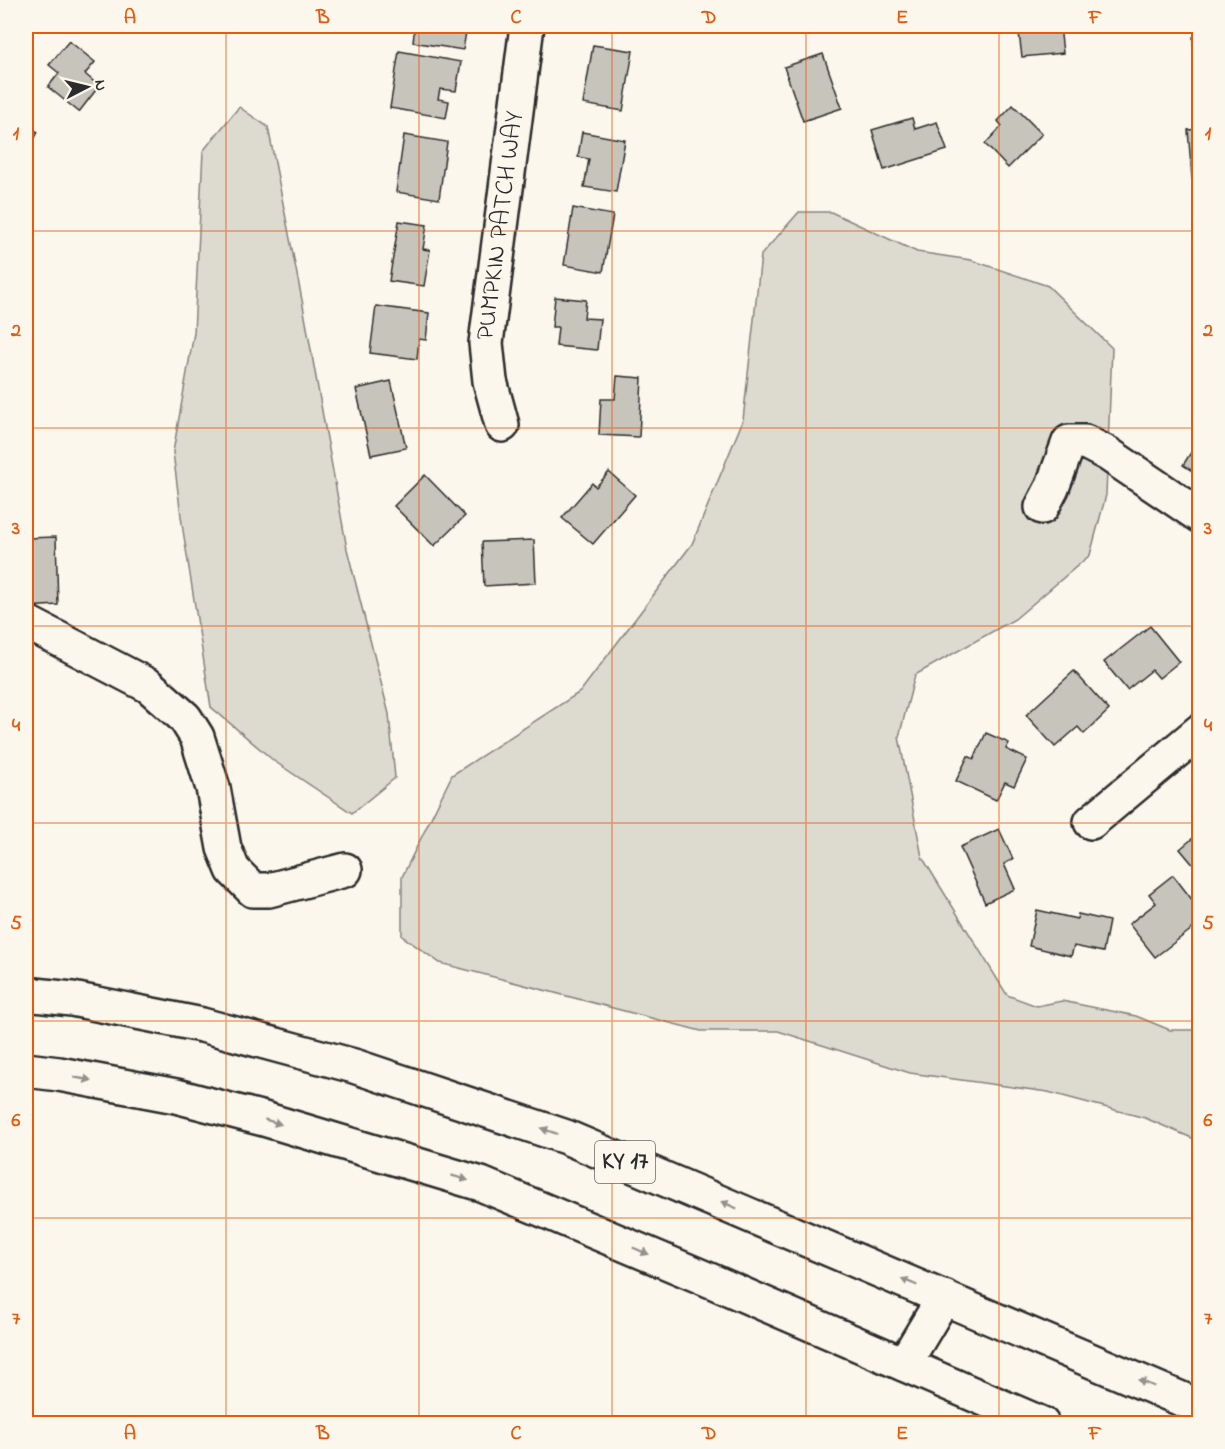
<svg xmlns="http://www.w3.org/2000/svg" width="1225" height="1449" viewBox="0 0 1225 1449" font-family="'Indie Flower',sans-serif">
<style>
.green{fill:#dddad0;stroke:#84827e;stroke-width:1.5}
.building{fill:#c7c4bc;stroke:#2b2b2b;stroke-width:1.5}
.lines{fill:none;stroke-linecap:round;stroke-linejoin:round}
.minor-casing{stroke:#2b2b2b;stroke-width:38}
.major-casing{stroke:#2b2b2b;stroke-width:38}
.minor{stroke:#fbf7ec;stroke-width:33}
.major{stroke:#fbf7ec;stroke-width:33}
.oneway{fill:#93918c}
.grid{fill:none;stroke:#e8590c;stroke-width:1.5;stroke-opacity:0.55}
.labels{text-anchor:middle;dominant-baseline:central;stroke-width:4.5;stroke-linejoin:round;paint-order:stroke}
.shield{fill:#fbf7ec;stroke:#696865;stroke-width:1.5}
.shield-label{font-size:24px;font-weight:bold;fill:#2b2b2b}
.street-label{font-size:26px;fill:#2b2b2b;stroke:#fbf7ec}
.neatline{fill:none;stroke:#e8590c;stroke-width:2}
.grid-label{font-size:20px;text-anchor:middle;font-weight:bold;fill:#e8590c}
</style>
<rect width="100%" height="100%" fill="#fbf7ec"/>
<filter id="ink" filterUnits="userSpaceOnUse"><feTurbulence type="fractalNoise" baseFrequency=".0167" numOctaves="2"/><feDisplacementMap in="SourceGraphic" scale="12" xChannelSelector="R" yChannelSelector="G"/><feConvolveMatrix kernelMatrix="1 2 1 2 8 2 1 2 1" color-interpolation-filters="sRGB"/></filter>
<g filter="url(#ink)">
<!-- green -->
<g class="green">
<polygon points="239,107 268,127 302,300 347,549 389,714 395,778 352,813 274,761 211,707 182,524 173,452 194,333 203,151"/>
<polygon points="799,212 831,212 917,252 971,260 1048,286 1112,348 1106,495 1090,555 1015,619 915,675 899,737 922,857 1007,995 1037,1006 1062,1001 1136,1016 1170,1030 1199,1030 1199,1141 1145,1118 1048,1092 910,1073 778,1031 701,1031 440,963 402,936 402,877 452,775 580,692 692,544 743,420 761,255"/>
</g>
<!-- building -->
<g class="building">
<polygon points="415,26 467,26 463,50 413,42"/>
<polygon points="1023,26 1060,26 1063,53 1022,57 1019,33 1023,32"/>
<polygon points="1193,37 1200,37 1200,102 1197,102"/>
<polygon points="69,41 95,62 85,74 99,86 79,112 48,87 59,73 49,65"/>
<polygon points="593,45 633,51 623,111 583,104"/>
<polygon points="399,51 461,62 456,91 440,89 438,99 449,101 446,118 390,108"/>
<polygon points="823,54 842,108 803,121 784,67"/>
<polygon points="1013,105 1042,134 1008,168 985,144 1002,126 998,121"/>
<polygon points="912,118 915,129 937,122 947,150 884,170 872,130"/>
<polygon points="26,125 38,132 26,155"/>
<polygon points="1200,129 1200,177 1192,178 1188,130"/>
<polygon points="582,132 625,140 616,192 584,187 589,159 578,157"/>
<polygon points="404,135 447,142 439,199 396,192"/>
<polygon points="573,208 613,215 603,272 564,265"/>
<polygon points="399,221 427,225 423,249 430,250 424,286 389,281"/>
<polygon points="555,297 586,300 584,318 600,319 597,350 556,346 558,327 552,327"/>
<polygon points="376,306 429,313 426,340 419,339 417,359 370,353"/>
<polygon points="617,376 642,378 639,437 599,435 601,399 615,399"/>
<polygon points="391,381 406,448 371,455 356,389"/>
<polygon points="1200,438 1200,476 1183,465"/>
<polygon points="609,472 635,495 593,544 562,518 592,483 596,487"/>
<polygon points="425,475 465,516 434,546 394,506"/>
<polygon points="56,537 58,605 26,607 26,538"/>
<polygon points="534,540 536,583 484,586 482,542"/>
<polygon points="1150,626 1179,662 1159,678 1152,670 1127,690 1104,662"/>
<polygon points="1074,671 1109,710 1084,734 1078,727 1055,747 1026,715"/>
<polygon points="986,733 1009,743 1006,749 1027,759 1014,786 1005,782 996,800 956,781 968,756 974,759"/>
<polygon points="999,829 1013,859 1004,864 1015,889 985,903 960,847"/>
<polygon points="1200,832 1200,873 1180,849"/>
<polygon points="1173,875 1200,910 1200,923 1155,957 1129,924 1156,903 1149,894"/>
<polygon points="1037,910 1077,919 1078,914 1109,921 1103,952 1074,946 1071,956 1029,946"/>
</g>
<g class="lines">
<defs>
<g id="minor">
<path id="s1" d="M502,425L490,381L486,343L527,26"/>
<polyline points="1042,507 1052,488 1069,442 1085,442 1108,454 1200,516"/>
<polyline points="26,622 149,686 185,718 197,737 213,788 224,848 233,870 253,890 269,890 345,870"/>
<polyline points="1091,822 1200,731"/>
<polyline points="904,1364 944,1297"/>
</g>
<g id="major">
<polyline points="26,994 72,999 202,1025 354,1066 566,1137 1200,1407"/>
<polyline points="26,1070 59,1074 176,1096 264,1119 481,1184 707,1279 1042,1424"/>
</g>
</defs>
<!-- minor casing -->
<use href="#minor" class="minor-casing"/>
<!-- major casing -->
<use href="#major" class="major-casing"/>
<!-- minor -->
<use href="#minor" class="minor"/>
<!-- major -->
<use href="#major" class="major"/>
</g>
<!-- one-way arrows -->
<defs><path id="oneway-solid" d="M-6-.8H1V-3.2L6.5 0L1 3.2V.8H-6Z" transform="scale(1.5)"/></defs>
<g class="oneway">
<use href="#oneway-solid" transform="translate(83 1079) rotate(10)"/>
<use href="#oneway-solid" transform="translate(273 1122) rotate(17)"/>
<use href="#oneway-solid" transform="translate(549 1131) rotate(-161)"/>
<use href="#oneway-solid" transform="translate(460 1178) rotate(17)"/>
<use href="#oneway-solid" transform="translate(729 1205) rotate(-157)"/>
<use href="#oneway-solid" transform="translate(641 1251) rotate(23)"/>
<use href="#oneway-solid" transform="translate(909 1282) rotate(-157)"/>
<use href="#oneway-solid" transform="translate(1146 1383) rotate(-157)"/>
</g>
</g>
<!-- grid -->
<path class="grid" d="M226,26V1424M419,26V1424M612,26V1424M806,26V1424M999,26V1424M26,231H1200M26,428H1200M26,626H1200M26,823H1200M26,1021H1200M26,1218H1200"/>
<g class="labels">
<!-- shield labels -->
<rect class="shield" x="595" y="1141" width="60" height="42" rx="4.5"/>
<g class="shield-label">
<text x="625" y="1162">KY 17</text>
</g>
<!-- street labels -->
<g class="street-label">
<text stroke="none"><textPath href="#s1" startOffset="202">PUMPKIN PATCH WAY</textPath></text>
</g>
</g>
<!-- margin -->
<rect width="1225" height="1449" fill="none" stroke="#fbf7ec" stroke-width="66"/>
<!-- north arrow -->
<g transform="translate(87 87) rotate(83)" stroke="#fbf7ec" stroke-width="4.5" paint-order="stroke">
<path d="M0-4.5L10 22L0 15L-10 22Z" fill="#2b2b2b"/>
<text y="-9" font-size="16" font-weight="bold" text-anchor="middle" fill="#2b2b2b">N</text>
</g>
<rect x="33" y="33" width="1159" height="1383" class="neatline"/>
<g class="grid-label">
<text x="130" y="23">A</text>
<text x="323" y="23">B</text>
<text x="516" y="23">C</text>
<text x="709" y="23">D</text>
<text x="902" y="23">E</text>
<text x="1095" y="23">F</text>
<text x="16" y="139">1</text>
<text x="1208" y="139">1</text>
<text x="16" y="336">2</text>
<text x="1208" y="336">2</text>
<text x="16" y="534">3</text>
<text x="1208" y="534">3</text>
<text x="16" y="731">4</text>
<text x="1208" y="731">4</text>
<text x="16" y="929">5</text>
<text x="1208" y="929">5</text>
<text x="16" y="1126">6</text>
<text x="1208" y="1126">6</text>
<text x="16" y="1324">7</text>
<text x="1208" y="1324">7</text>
<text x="130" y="1439">A</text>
<text x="323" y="1439">B</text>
<text x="516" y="1439">C</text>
<text x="709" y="1439">D</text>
<text x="902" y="1439">E</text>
<text x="1095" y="1439">F</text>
</g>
</svg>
